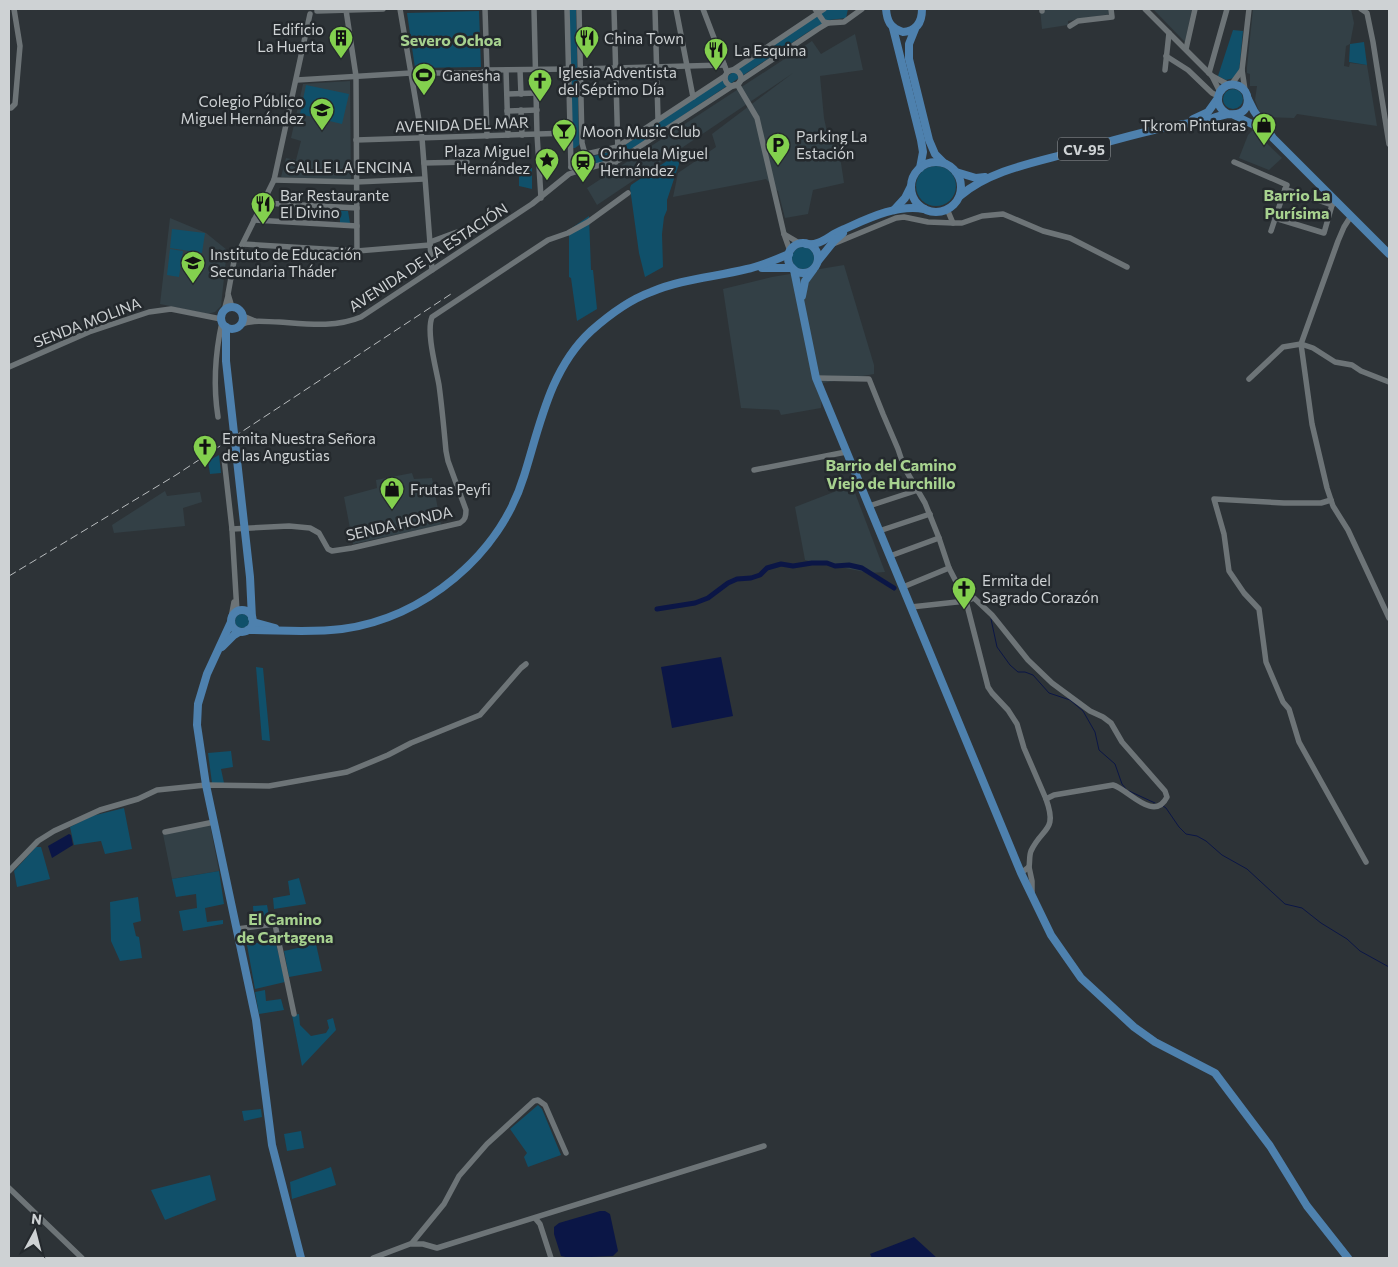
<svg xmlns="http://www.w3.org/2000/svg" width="1398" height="1267" viewBox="0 0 1398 1267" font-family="Commissioner,sans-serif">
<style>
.built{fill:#334046}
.green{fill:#10506a}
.water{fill:#0b1646}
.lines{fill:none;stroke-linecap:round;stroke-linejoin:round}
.stream{stroke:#0b1646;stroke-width:1}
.canal{stroke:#0b1646;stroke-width:5}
.minor{stroke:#6d7477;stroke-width:5.5}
.major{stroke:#4e81ae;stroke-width:8}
.rail{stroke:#b8bcbe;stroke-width:1;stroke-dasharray:8 4;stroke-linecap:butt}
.labels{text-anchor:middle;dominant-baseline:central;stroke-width:5;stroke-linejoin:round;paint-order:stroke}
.shield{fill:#24292d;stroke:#9b9fa2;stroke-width:1}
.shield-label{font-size:14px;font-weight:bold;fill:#ced2d4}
.poi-label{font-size:15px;fill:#ced2d4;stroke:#24292d;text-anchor:start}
.street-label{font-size:15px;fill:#ced2d4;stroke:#24292d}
.neighbourhood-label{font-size:16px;font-weight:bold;fill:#a7d28f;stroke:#24292d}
</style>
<rect width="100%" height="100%" fill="#2d3337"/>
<!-- built -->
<g class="built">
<polygon points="1040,9 1109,9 1110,14 1068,21 1068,25 1042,29"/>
<polygon points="1153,9 1192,9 1185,42"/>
<polygon points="1253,9 1351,9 1354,23 1350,44 1346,46 1344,66 1349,67 1350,63 1367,65 1377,126 1297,114 1294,118 1261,117 1255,100 1257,86 1250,86 1250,74 1247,73 1247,67"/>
<polygon points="855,34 863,70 820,76 824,118 827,132 836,146 841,163 844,183 813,190 808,214 785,218 778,191 766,179 673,197 678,173 716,147 712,134 793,73 597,205 587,188 812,41 821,54"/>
<polygon points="350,81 351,180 281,177 286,158 296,160 301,141 291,138 303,84"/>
<polygon points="1253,130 1282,158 1269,170 1239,158 1248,135"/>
<polygon points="170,218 206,233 227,250 221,306 215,312 208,314 160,304"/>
<polygon points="844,265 874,365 874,374 823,383 821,408 781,415 779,410 741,408 723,289 772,277"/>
<polygon points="412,473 414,479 432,478 441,525 353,544 344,497 377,488 376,480"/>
<polygon points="852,485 885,572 870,573 805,560 795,507"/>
<polygon points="165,491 167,496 200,492 202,502 183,508 185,526 114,533 112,525"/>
<polygon points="210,825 219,871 172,879 163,834"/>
</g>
<!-- green -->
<g class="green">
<polygon points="569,9 576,9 579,145 575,148 573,148"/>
<polygon points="827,9 848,9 846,18 829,20 808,32 622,156 621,154 612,159 580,171 576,160 611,152 622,147"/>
<polygon points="479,11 481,67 415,68 407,13"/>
<polygon points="1233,30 1243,31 1239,72 1234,78 1226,80 1218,76"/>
<polygon points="1364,42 1367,65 1349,62 1350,44"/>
<polygon points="306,85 349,94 342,124 300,114"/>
<circle cx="1233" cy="99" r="10"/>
<polygon points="679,153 679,164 667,200 667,210 664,217 662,234 663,267 645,277 639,253 630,188 631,185"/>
<polygon points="519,166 532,168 532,189 519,186"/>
<circle cx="936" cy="186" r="20"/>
<polygon points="322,210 348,211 350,223 340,223 340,217 322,216"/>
<polygon points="589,216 591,270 593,270 597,309 577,321 571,278 569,277 569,230"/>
<polygon points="172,229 205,233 202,253 170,248"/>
<circle cx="803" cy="258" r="11"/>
<polygon points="170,249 183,251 179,277 167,275"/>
<polygon points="219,455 221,473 210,474 208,461"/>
<circle cx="242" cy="621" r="7"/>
<polygon points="256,667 263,668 270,741 262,740"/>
<polygon points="231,751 233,767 221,769 224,783 212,783 208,753"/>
<polygon points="124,808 132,849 105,854 101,841 74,845 70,827 92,816"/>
<polygon points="36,847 41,847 50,879 17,887 14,871"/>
<polygon points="219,871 224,904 205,908 207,922 223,920 223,924 183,931 179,911 197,908 196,894 176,897 172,879"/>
<polygon points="299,878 306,904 274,909 273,898 290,895 288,881"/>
<polygon points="138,897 141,921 133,923 136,936 139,937 142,958 120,961 111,941 110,902"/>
<polygon points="267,905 270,921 254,923 253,906"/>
<polygon points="275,939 285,982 255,989 247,945"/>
<polygon points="316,944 322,971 289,977 284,951"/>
<polygon points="265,990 266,1001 281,999 284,1010 259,1014 255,992"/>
<polygon points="299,1014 300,1025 311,1036 326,1033 329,1028 327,1020 333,1018 336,1030 302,1066 292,1015"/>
<polygon points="538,1105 542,1109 561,1155 528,1167 524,1157 527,1153 510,1129"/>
<polygon points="261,1109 262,1117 244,1121 242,1111"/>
<polygon points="301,1131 304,1148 287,1151 284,1134"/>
<polygon points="331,1167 336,1185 292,1199 290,1182"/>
<polygon points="210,1175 216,1200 165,1220 151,1190"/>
</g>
<!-- water -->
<g class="water">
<polygon points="721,657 733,716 672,728 661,667"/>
<polygon points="69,834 71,835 73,845 52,858 48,846"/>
<polygon points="600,1211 605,1211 610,1214 618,1251 613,1256 570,1258 561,1256 554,1234 554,1227 559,1223"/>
<polygon points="914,1237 937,1258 872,1258 870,1254"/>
</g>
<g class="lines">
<!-- stream -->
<g class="stream">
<polyline points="991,619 997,647 1010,665 1018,672 1025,672 1033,675 1049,693 1070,700 1083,711 1095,732 1099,750 1115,764 1122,784 1126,789"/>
<polyline points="1129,791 1155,803"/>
<polyline points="1163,806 1166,808 1179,827 1186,834 1197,836 1206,841 1222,855 1247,869 1285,904 1302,908 1321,923 1347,939 1360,951 1389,967"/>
</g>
<!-- canal -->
<polyline class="canal" points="657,609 695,603 708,598 728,583 737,579 751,578 760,575 767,568 781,564 793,566 812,563 827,563 835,566 849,565 862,568 894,588"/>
<!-- minor -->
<g class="minor">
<polyline points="400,9 422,138 432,270"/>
<polyline points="485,9 487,70"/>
<polyline points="534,9 537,134 541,198"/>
<polyline points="567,9 571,167"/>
<polyline points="579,9 582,143 585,154"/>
<polyline points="614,9 618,153 616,162"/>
<polyline points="655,9 658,119"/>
<polyline points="676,9 693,97"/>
<polyline points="703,9 727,72"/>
<polyline points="815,9 824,22 828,23"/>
<polyline points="1042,9 1042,11"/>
<polyline points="1145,9 1212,76 1229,85"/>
<polyline points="1361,9 1367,13 1373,42 1389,144"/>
<polyline points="346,10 356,76 357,251"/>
<polyline points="317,11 383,9"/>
<polyline points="1070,26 1078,21 1112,17 1111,9"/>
<polyline points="1186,49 1195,9"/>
<polyline points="1166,56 1188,70 1212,93 1218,96"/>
<polyline points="580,69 724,65"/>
<polyline points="506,70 508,135"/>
<polyline points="520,70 521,94"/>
<polyline points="733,70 824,9"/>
<polyline points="1165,70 1169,33"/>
<circle cx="733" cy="78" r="8"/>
<polyline points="485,71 487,136"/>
<polyline points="1209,73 1227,9"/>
<polyline points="1212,76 1220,92"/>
<polyline points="297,80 411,73 481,73 487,70 568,69"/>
<polyline points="740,81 818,29 828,23 844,22 862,9"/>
<polyline points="737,84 757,118 784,234 790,251"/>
<polyline points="1231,85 1242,70"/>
<polyline points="1245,90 1242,70 1249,9"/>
<polyline points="507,94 536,93"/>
<polyline points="9,108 11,108 15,104 20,46 14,9"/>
<polyline points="521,110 522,135"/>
<polyline points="507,111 537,110"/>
<polyline points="356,140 569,133"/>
<polyline points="1234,162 1287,185 1285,189 1332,205 1336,201"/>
<polyline points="424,163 467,162"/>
<polyline points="571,167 582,155 617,147 725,76"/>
<polyline points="274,180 356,182 424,179"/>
<polyline points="263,203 357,208"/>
<polyline points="947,209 953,223"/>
<polyline points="1351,216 1344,227 1338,241 1301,344 1312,424 1327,488 1333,506 1348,530 1389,618"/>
<polyline points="1275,218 1324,233 1332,205"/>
<polyline points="254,220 357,226"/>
<polyline points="1271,231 1285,189"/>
<polyline points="784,234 801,244"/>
<polyline points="430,242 457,232"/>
<polyline points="243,244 357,251 430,245"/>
<polyline points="833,244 896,218 904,217 928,222 953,223 962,223 982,216 1003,214 1043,231 1070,238 1127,267"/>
<polyline points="232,307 228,294 234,261 274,180 310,14"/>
<polyline points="224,311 228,296"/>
<polyline points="243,316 255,321"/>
<path d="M240,325C252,319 266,322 279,322C307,324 335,328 361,317L532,204L569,174L581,170L619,160L734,85"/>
<polyline points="9,367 89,332 149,312 171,309 221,319"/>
<path d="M816,378L869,379L883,414L898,449L904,467L925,503L939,538L949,568L966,601L988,687L992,693L1008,710L1017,724L1024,748L1046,799L1054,795L1113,785C1128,789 1154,823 1167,797L1165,791L1122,742L1111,723L1103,717L1090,711L1052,683L1028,660L992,615L974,598L966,601L911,607"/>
<polyline points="1249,379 1283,347 1301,344 1313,348 1335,362 1352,365 1361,371 1389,382"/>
<path d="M218,417C213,385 215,354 222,322"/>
<polyline points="224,458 232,529 237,612"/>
<polyline points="754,470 846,452"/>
<polyline points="1331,500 1321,503 1284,503 1214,499 1224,534 1229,571 1244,593 1259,609 1266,662 1283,702 1289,709 1299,742 1366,862"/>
<polyline points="869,506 918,490"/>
<path d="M232,529L289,526L310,528L319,533L328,549L332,551L352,548L460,523C465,520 466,517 466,510L448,461L446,451C444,429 442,407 439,385C436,368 426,332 432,317L548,240L568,233L588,222L628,193"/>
<polyline points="879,531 930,514"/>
<polyline points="890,556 939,538"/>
<polyline points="903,587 949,568"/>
<polyline points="231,618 234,602"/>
<polyline points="165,832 214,822"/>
<polyline points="1029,867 1032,881 1032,894"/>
<polyline points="9,871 38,841 54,831 100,810 138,799 157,790 206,785 269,786 347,772 388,755 411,743 480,715 521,668 526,664"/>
<path d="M1021,873L1029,867C1030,862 1029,856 1031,851C1042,827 1058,832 1046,799"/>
<polyline points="273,915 294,1014"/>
<polyline points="237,929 275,924"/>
<polyline points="9,1188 82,1258"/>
<polyline points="535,1218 540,1224 551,1258"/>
<polyline points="412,1243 444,1204 459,1176 487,1144 534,1101 538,1100 545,1105 566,1153"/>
<polyline points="373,1258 410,1244 423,1244 437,1248 764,1146"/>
</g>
<!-- major -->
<g class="major">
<path d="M886,9C887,21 890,28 903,32C917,31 922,22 922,9"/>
<polyline points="893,28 921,140 923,152 920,168"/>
<polyline points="915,29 909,44 909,59 929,140 935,154 944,163"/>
<polyline points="1248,99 1254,111 1273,138 1389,254"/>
<polyline points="1234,115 1256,126 1267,134"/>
<polyline points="1193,119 1208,112 1218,98"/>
<circle cx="936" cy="187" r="25"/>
<polyline points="956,172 976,178 985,177"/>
<path d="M960,196C989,171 1032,163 1069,153C1103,143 1137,133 1172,126C1185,124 1197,122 1210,119C1216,117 1222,115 1228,114C1233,114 1235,115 1240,113C1251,108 1250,91 1239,86C1221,78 1208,104 1228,114"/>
<polyline points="894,210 905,198 911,186"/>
<circle cx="803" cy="258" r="15"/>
<path d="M806,244C821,246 829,235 842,230C867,219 896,204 924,209"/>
<polyline points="818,261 834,241 843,233"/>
<polyline points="762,268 792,268"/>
<polyline points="794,270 816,378 1021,873 1051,935 1081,978 1134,1027 1155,1042 1215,1073 1270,1146 1307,1206 1348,1258"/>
<polyline points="802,296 805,281 813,270"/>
<circle cx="232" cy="318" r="11"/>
<polyline points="226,327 226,361 250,577 252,618"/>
<circle cx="242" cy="621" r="11"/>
<polyline points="231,622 207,674 198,704 197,725 206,785 256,1020 272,1145 301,1258"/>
<polyline points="253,622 275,628"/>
<path d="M248,630C279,630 311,633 342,629C424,618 500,555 524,476C540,425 550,369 591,331C609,315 629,300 651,292C681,279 715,277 747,269C761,266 775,260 789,254"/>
<polyline points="222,647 234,635 239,632"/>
</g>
<!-- rail -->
<polyline class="rail" points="9,576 176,475 454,292"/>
</g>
<!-- icons -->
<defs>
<symbol id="building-pin" viewBox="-11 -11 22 30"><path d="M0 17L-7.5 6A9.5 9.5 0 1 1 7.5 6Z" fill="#83d04e" stroke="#24292d"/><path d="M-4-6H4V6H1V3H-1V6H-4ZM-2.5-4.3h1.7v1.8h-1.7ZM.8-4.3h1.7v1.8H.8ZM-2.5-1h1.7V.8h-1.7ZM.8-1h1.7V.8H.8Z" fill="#111"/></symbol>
<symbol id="restaurant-pin" viewBox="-11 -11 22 30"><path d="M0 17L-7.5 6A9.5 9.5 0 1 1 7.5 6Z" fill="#83d04e" stroke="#24292d"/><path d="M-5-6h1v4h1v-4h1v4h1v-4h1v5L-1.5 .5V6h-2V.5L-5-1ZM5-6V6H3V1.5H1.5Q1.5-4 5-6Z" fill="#111"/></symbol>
<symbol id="stadium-pin" viewBox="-11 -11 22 30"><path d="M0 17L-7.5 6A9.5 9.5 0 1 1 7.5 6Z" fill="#83d04e" stroke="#24292d"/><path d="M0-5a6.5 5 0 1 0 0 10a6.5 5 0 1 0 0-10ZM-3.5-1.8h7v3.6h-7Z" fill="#111"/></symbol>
<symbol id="church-pin" viewBox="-11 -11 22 30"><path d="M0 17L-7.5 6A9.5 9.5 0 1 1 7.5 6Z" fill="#83d04e" stroke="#24292d"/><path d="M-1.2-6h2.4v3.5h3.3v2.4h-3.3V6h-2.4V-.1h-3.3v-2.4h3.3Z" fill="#111"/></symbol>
<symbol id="school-pin" viewBox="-11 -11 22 30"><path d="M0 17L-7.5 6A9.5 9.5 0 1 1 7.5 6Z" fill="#83d04e" stroke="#24292d"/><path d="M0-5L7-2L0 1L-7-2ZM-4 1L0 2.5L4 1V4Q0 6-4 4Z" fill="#111"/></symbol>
<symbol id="shop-pin" viewBox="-11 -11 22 30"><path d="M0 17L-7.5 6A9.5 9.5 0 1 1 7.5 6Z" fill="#83d04e" stroke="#24292d"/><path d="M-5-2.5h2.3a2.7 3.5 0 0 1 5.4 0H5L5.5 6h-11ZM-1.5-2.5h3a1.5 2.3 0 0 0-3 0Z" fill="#111"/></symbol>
<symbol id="bar-pin" viewBox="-11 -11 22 30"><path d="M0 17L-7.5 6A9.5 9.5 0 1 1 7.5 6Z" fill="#83d04e" stroke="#24292d"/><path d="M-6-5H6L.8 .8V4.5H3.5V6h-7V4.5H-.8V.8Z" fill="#111"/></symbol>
<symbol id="parking-pin" viewBox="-11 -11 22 30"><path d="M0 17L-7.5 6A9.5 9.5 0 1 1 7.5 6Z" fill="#83d04e" stroke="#24292d"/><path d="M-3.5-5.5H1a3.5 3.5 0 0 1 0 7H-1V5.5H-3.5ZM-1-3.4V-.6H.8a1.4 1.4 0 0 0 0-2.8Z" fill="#111"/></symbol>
<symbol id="sight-pin" viewBox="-11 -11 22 30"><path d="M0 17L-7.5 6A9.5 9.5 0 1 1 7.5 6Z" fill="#83d04e" stroke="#24292d"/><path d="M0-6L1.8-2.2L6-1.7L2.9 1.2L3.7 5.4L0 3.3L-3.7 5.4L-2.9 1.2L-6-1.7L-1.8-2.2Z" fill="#111"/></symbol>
<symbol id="station-pin" viewBox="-11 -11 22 30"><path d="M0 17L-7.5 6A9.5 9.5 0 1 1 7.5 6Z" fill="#83d04e" stroke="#24292d"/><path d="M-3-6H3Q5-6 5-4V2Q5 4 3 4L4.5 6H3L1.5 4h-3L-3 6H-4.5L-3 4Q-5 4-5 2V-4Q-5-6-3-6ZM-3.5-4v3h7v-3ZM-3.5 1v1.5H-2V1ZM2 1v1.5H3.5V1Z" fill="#111"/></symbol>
</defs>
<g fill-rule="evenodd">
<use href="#building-pin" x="327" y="24" width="28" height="38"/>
<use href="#restaurant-pin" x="573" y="24" width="28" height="38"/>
<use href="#restaurant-pin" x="702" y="36" width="28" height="38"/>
<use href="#stadium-pin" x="410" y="61" width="28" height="38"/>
<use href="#church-pin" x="526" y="67" width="28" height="38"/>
<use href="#school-pin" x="308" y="96" width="28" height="38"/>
<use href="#shop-pin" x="1250" y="111" width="28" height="38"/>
<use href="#bar-pin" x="550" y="117" width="28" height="38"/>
<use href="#parking-pin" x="764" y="131" width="28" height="38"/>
<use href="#sight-pin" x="533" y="146" width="28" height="38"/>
<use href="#station-pin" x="569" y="148" width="28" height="38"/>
<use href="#restaurant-pin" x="249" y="190" width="28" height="38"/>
<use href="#school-pin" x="179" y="249" width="28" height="38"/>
<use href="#church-pin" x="191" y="433" width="28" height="38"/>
<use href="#shop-pin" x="378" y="475" width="28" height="38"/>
<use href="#church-pin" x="950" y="575" width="28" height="38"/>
</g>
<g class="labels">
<!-- shield labels -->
<rect class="shield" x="1058" y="137.5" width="52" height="23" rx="4"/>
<g class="shield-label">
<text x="1084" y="149">CV-95</text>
</g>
<!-- poi labels -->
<g class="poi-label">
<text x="324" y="29" text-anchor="end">Edificio<tspan x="324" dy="17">La Huerta</tspan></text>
<text x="604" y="38">China Town</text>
<text x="734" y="50">La Esquina</text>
<text x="558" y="72">Iglesia Adventista<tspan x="558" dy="17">del Séptimo Día</tspan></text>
<text x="442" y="75">Ganesha</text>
<text x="304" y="101" text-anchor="end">Colegio Público<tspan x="304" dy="17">Miguel Hernández</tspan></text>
<text x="1246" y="125" text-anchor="end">Tkrom Pinturas</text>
<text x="582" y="131">Moon Music Club</text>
<text x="796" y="136">Parking La<tspan x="796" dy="17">Estación</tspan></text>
<text x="530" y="151" text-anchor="end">Plaza Miguel<tspan x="530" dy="17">Hernández</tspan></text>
<text x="600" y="153">Orihuela Miguel<tspan x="600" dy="17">Hernández</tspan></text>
<text x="280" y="195">Bar Restaurante<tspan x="280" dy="17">El Divino</tspan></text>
<text x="210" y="254">Instituto de Educación<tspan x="210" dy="17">Secundaria Tháder</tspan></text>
<text x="222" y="438">Ermita Nuestra Señora<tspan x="222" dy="17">de las Angustias</tspan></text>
<text x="410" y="489">Frutas Peyfi</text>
<text x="982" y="580">Ermita del<tspan x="982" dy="17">Sagrado Corazón</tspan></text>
</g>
<!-- street labels -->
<g class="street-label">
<text transform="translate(462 124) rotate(-2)">AVENIDA DEL MAR</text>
<text x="349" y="167">CALLE LA ENCINA</text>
<text transform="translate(428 257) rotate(-33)">AVENIDA DE LA ESTACIÓN</text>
<text transform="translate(87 322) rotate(-21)">SENDA MOLINA</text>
<text transform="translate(399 523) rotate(-13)">SENDA HONDA</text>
</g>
<!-- neighbourhood labels -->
<g class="neighbourhood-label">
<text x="451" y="39">Severo Ochoa</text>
<text x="1297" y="194">Barrio La<tspan x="1297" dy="18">Purísima</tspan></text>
<text x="891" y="464">Barrio del Camino<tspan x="891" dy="18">Viejo de Hurchillo</tspan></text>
<text x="285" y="918">El Camino<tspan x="285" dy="18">de Cartagena</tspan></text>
</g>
</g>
<!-- border -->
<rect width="1398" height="1267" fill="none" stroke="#ced2d4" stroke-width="20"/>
<!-- north arrow -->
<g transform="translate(35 1232) rotate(7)" stroke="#24292d" stroke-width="4" paint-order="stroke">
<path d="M0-4L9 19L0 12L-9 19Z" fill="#ced2d4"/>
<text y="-8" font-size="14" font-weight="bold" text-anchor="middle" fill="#ced2d4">N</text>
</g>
</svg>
